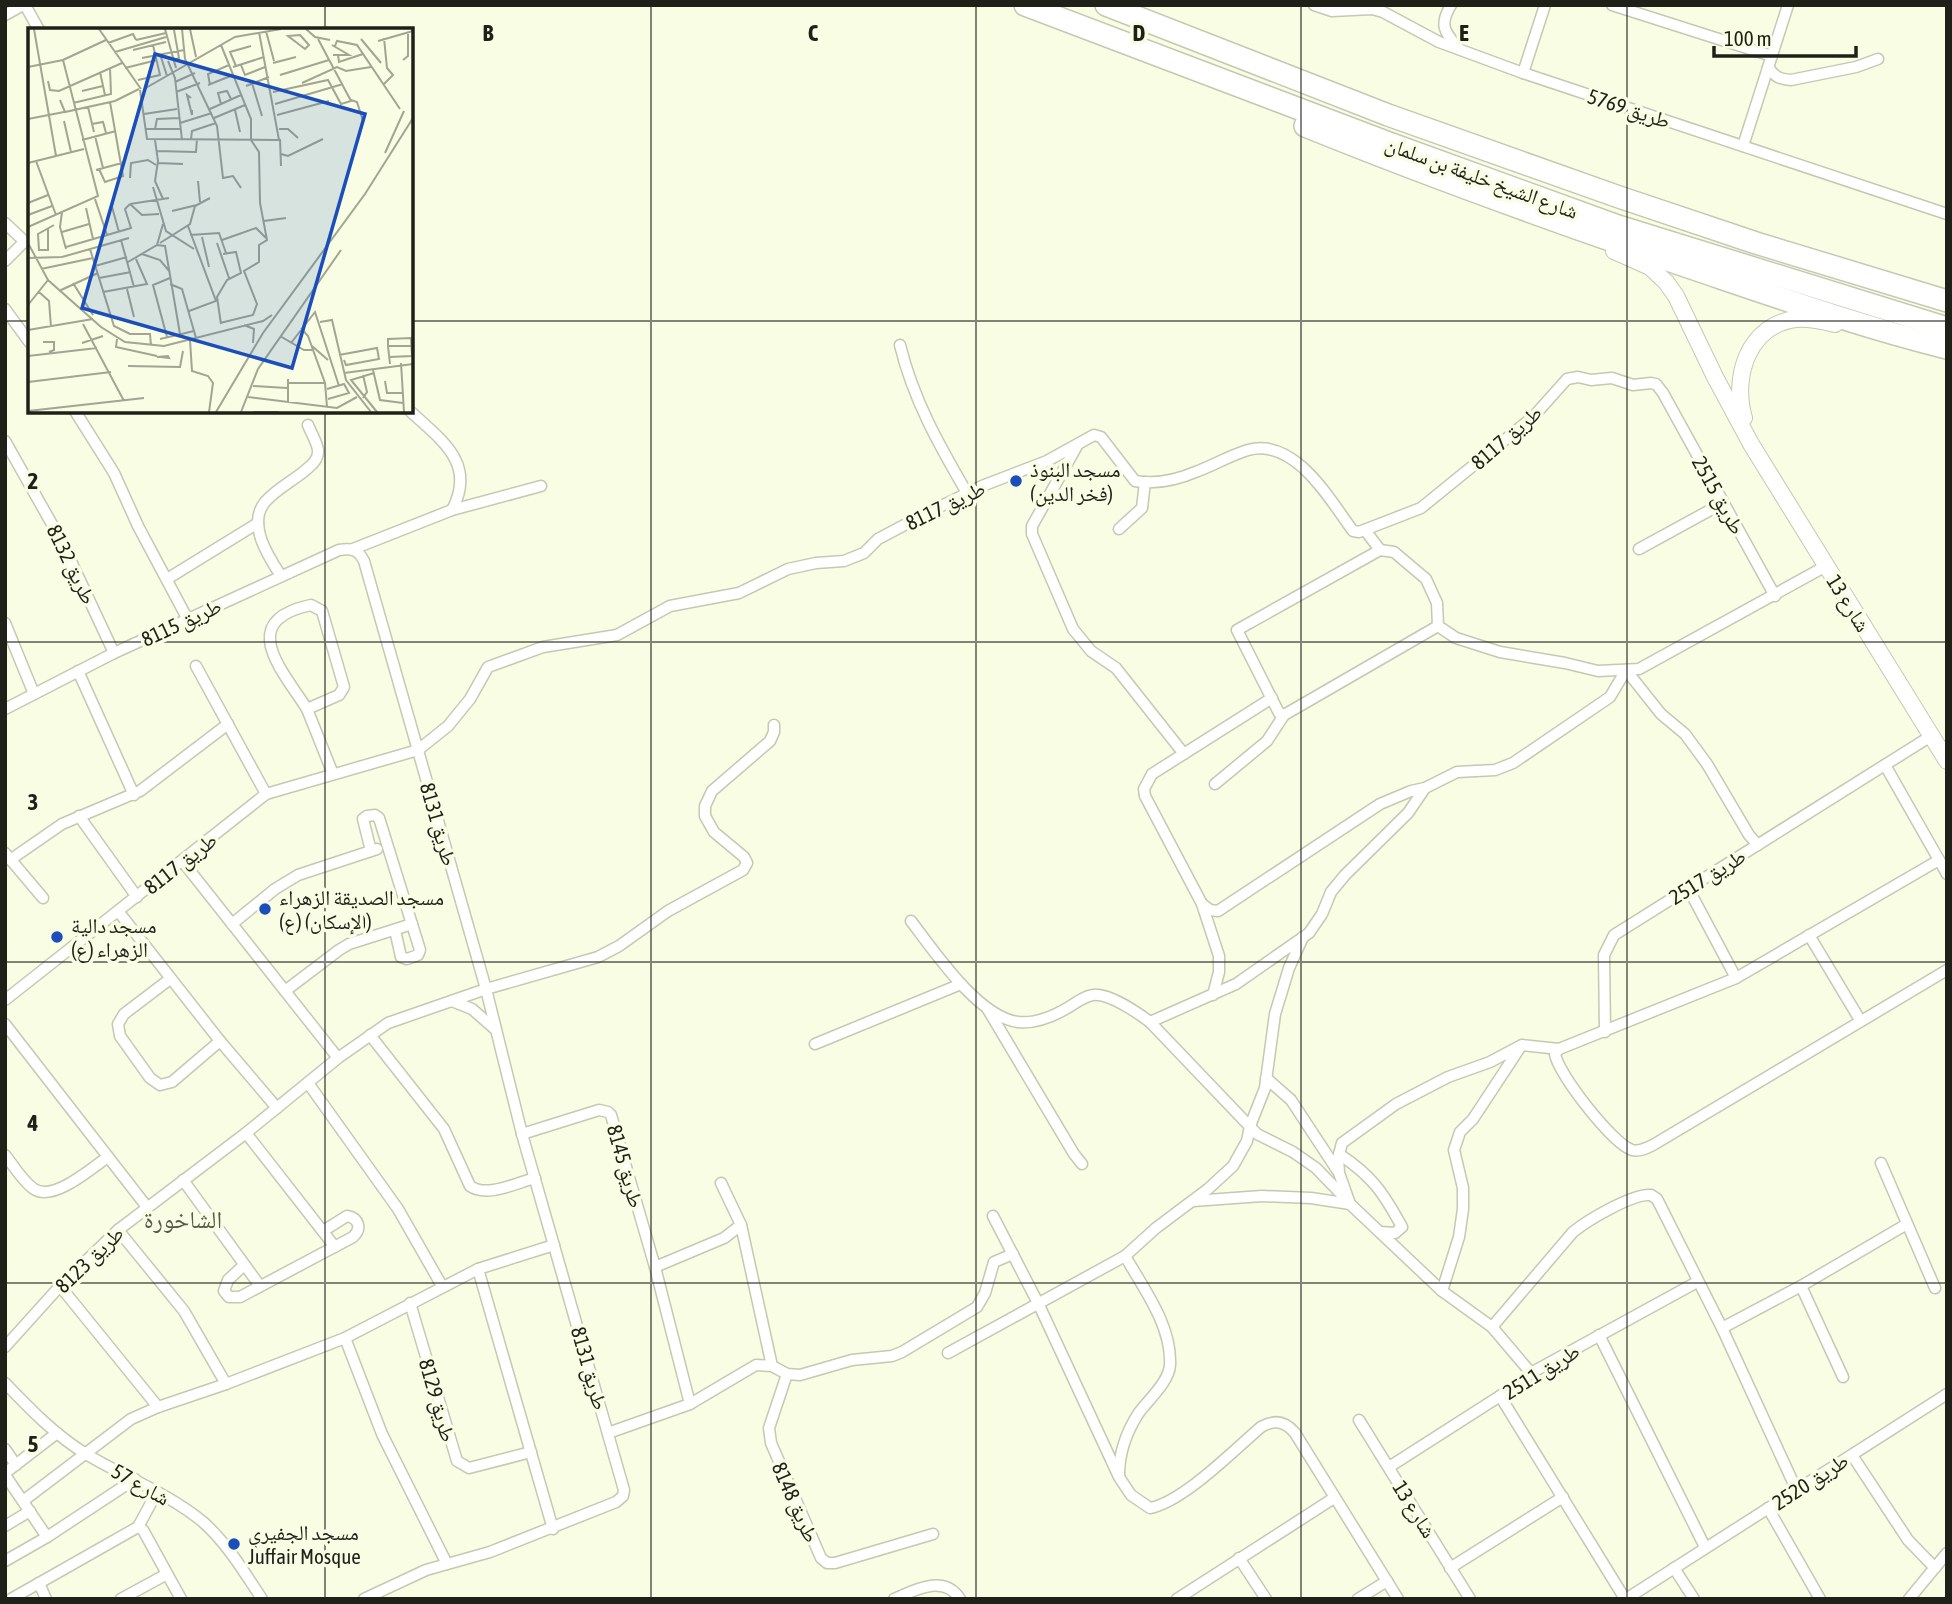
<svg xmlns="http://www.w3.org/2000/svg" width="1952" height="1604" viewBox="0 0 1952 1604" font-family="'Asap Condensed','Noto Naskh Arabic',sans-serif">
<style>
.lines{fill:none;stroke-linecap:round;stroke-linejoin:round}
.street-casing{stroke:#c4c9b1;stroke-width:13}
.secondary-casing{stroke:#c4c9b1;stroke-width:18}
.highway-casing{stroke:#c4c9b1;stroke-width:24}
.street{stroke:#fff;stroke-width:10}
.secondary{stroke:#fff;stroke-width:16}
.highway{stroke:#fff;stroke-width:21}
.grid{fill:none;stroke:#1f2118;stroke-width:2;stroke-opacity:0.55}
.poi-dot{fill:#1c4ebb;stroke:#f8fde4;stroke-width:2.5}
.labels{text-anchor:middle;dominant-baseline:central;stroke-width:7;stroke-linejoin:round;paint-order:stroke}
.street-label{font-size:21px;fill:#1f2118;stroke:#f8fde4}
.poi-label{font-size:21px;fill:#1f2118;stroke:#f8fde4;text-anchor:start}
.quarter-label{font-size:24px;fill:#575b45;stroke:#f8fde4}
.inset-road{fill:none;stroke:#a1a592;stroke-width:2}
.view{fill:#1c4ebb;fill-opacity:0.15;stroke:#1c4ebb;stroke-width:3.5}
.inset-edge{fill:none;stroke:#1f2118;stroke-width:3.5}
.grid-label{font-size:23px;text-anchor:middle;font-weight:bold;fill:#1f2118;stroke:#f8fde4;stroke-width:7;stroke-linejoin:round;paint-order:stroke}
</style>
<rect width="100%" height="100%" fill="#f8fde4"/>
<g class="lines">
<defs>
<g id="street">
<polyline points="25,5 39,30"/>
<polyline points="1314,5 1332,11 1372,9 1383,12 1439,42 1523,73 1947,214"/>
<path d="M1451,5C1439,25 1444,31 1458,48"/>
<polyline points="1612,5 1772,56"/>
<polyline points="5,15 23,5"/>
<path d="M1768,67C1775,77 1779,79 1791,80L1856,67L1878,59"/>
<polyline points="1523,73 1545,5"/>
<polyline points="1743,146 1788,5"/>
<polyline points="5,223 22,239 23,243 5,261"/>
<polyline points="5,309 30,343"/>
<path d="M900,345C913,399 939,445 967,493"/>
<polyline points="75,411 114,473 138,526 187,618"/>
<path d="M410,411C441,440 477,463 452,510"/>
<polyline points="5,441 62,542 114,653"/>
<polyline points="1078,444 1032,526 1032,534 1073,629 1091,651 1116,668 1184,754"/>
<polyline points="1119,529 1142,508 1145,482"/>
<polyline points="1365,530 1380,550"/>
<polyline points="353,549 452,510 541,486"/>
<polyline points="1639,549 1723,503"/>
<path d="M281,576C268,556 247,524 265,502C277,488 295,480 308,468C313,464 319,458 318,450C317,442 311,433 308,425"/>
<polyline points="167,579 258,523"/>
<path d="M311,605L322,611L344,687L339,695L307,709C283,671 235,621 311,605Z"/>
<polyline points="5,623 34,694"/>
<polyline points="196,666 266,794"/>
<polyline points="78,671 134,795"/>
<path d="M5,709L114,653L339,550C351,548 358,549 364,561L486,989L522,1134L624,1490L623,1496L616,1502L490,1552L426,1570L364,1599"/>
<polyline points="307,709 333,774"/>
<polyline points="1284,715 1279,713 1237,630 1380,550 1394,552 1426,579 1437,603 1438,626 1456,638 1500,652 1565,663 1598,671 1639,669 1826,566"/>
<polyline points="1885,765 1947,874"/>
<polyline points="1215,784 1267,741 1284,715 1438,626"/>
<polyline points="79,816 137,897"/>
<polyline points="371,851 363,819 367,816 375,815 379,818 420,950 418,955 407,959 401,957 395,930"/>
<polyline points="5,853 43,898"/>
<polyline points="10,860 62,824 140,791 228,724"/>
<polyline points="183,862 338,1058"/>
<polyline points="1688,888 1736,978"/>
<polyline points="1202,904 1210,910 1218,911 1380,804 1411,791 1425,788"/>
<polyline points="118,911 220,1041 277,1108"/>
<path d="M911,921C934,951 978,1017 1018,1022C1036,1024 1054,1016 1069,1007C1076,1003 1084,996 1093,995C1109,993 1138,1013 1150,1022L1257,1134L1293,1152L1316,1168L1348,1201"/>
<polyline points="232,924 275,889 298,875 377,849"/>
<polyline points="1809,935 1860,1020"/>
<polyline points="170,979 124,1014 118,1024 120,1036 150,1078 160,1085 172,1082 220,1041"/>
<polyline points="285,991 339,950 349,944 412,924"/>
<polyline points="1213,995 1219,972 1219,956 1202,904 1145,796 1144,789 1152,774 1272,698"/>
<path d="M5,1000L266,794L418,750L448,726L470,699L488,667L543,647L617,635L670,606L739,593L788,569L816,563L844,561L864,553L878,539L927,513L982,486L1047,461L1094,435L1101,437L1135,481C1157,485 1177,480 1198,471C1214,465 1231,455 1248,450C1295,437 1330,500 1353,531L1359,532L1421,508L1533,417L1567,379L1578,377L1591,380L1612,378L1633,385L1651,383L1656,384L1663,393L1775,596"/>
<polyline points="452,1001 472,1009 495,1029"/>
<polyline points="987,1008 1074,1154 1082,1164"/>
<polyline points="1150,1022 1236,984 1309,933 1322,914 1331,892 1345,875 1408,813 1425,788 1457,772 1495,770 1513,763 1610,697 1626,670 1661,714 1685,734 1707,764 1749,835 1758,845"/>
<polyline points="5,1024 147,1207"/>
<polyline points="1605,1032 1604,955 1614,935 1931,736"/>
<path d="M370,1035L444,1129L470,1186C487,1198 516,1183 535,1178"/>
<polyline points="815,1044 961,984"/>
<path d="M1559,1049L1555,1054C1558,1074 1613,1144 1632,1150C1639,1152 1647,1148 1653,1145L1947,970"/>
<polyline points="1266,1078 1291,1100 1337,1170"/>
<polyline points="308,1083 398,1209 442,1286"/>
<polyline points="246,1133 335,1247"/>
<polyline points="522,1134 599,1110 608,1112 611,1115 655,1267 690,1404"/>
<path d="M1339,1154C1372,1176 1383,1192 1402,1227L1395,1233L1380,1232"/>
<path d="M5,1155C14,1166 23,1182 34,1189C54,1202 91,1168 108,1157"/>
<polyline points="1881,1163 1935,1288"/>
<polyline points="183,1180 260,1286"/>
<polyline points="721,1183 741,1225 772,1366"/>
<polyline points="1193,1201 1262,1196 1311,1198 1350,1204"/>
<path d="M993,1216L1039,1305L1119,1477L1131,1495L1150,1508C1183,1502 1234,1450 1261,1427C1275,1419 1285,1421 1295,1433L1398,1599"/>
<polyline points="118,1230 184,1311 226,1384"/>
<path d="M244,1265L228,1280L224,1291L229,1297H240L353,1237C362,1229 359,1218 347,1216L323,1231"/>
<polyline points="655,1267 724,1238 741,1225"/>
<polyline points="478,1269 553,1529"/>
<polyline points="60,1286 158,1407"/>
<polyline points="1801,1286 1843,1377"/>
<polyline points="1442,1291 1459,1237 1463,1209 1463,1188 1454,1150 1460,1132 1473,1119 1521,1046"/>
<polyline points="410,1303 457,1461 469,1468 531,1452"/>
<path d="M1492,1327L1573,1232C1588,1220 1633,1193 1651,1195L1657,1199L1722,1328L1797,1491"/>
<polyline points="1722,1328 1801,1286 1907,1224"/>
<polyline points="1599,1335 1705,1547"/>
<polyline points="345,1338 382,1434 447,1564"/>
<polyline points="5,1347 60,1286 118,1230 246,1133 338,1058 388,1023 486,989 598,957 619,946 668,911 743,870 747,863 744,857 714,832 705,816 705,806 712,791 770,741 774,732 774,725"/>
<polyline points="948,1353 1125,1256 1156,1228 1208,1189 1233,1166 1247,1141 1250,1126 1265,1088 1275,1014 1289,968 1303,937"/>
<polyline points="1531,1373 1492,1327 1442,1291 1350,1204 1339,1173 1338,1158 1342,1143 1396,1104 1448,1077 1490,1062 1522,1045 1559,1049 1736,978 1939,860"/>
<polyline points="787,1374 769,1428 771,1443 821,1558 827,1563 835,1563 933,1534"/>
<path d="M5,1383C30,1409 55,1435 86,1454C124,1477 168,1493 203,1522C227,1543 244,1572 262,1599"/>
<polyline points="1500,1396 1625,1599"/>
<polyline points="1359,1420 1470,1599"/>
<polyline points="608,1433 690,1404 756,1365 772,1366 787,1374 800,1375 852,1360 892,1356 902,1352 977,1307 985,1293 994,1262 1013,1254"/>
<polyline points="5,1449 16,1465"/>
<polyline points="1852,1455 1908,1540 1935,1568"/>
<polyline points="1389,1467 1500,1396 1531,1373 1697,1282"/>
<polyline points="5,1473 57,1433"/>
<polyline points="5,1475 47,1537"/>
<path d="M1119,1475C1119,1453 1126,1433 1138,1414C1148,1400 1169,1382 1170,1365C1172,1326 1144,1289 1125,1256"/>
<polyline points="23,1501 131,1419 158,1407 226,1384 345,1338 478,1269 554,1245"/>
<polyline points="1768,1508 1820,1599"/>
<polyline points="5,1526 30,1511"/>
<polyline points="138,1527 157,1492"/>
<polyline points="1239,1558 1266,1599"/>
<polyline points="5,1561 47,1537 135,1479"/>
<polyline points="1450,1568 1563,1497"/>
<polyline points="1674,1568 1694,1599"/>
<polyline points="39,1583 46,1599"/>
<polyline points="11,1599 138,1527 143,1530 181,1599"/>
<polyline points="121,1599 167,1574"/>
<path d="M894,1599C915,1590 944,1574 960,1599"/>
<polyline points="1177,1599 1334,1498"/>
<polyline points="1358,1599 1387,1581"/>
<polyline points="1626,1599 1947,1394"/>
<polyline points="1909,1599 1947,1553"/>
</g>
<g id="secondary">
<polyline points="1614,251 1650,267 1666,282 1676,296 1715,377 1751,444 1947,761"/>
<path d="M1744,418C1732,377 1748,325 1796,319C1809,318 1823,321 1835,324"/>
</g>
<g id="highway">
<polyline points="1025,5 1389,143 1618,226 1947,328"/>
<polyline points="1106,5 1388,115 1619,197 1756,243 1947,301"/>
<path d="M1305,126C1431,177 1559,223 1688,267C1774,296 1859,326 1947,348"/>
</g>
</defs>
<!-- street casing -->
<use href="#street" class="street-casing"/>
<!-- secondary casing -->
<use href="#secondary" class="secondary-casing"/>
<!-- highway casing -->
<use href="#highway" class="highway-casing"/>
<!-- street -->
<use href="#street" class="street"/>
<!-- secondary -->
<use href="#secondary" class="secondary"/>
<!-- highway -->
<use href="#highway" class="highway"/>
</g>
<!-- grid -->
<path class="grid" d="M325,5V30M651,5V1599M976,5V1599M1301,5V1599M1627,5V1599M5,321H30M411,321H1947M325,411V1599M5,642H1947M5,962H1947M5,1283H1947"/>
<!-- markers -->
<g class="poi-dot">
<circle cx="1016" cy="481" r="7"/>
<circle cx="265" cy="909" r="7"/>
<circle cx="57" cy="937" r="7"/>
<circle cx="234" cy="1544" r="7"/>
</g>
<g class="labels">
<!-- street labels -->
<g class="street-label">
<text transform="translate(1629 108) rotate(18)">طريق 5769</text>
<text transform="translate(1482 177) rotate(20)">شارع الشيخ خليفة بن سلمان</text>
<text transform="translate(1506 437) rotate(-41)">طريق 8117</text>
<text transform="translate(1719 495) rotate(61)">طريق 2515</text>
<text transform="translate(945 505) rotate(-26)">طريق 8117</text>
<text transform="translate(72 564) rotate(64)">طريق 8132</text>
<text transform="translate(1849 603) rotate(58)">شارع 13</text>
<text transform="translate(181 622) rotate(-25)">طريق 8115</text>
<text transform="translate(439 824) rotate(74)">طريق 8131</text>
<text transform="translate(180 863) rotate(-38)">طريق 8117</text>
<text transform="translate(1707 876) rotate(-32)">طريق 2517</text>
<text transform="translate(626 1166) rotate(74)">طريق 8145</text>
<text transform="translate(89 1259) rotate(-44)">طريق 8123</text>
<text transform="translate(590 1368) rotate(74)">طريق 8131</text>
<text transform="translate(1541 1371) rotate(-32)">طريق 2511</text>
<text transform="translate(438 1400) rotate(74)">طريق 8129</text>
<text transform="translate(1810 1481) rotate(-33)">طريق 2520</text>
<text transform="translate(141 1484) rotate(29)">شارع 57</text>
<text transform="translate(796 1502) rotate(66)">طريق 8148</text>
<text transform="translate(1415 1509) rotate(58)">شارع 13</text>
</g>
<!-- poi labels -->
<g class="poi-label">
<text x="1030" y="469">مسجد البنوذ<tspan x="1030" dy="24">(فخر الدين)</tspan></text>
<text x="279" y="897">مسجد الصديقة الزهراء<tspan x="279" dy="24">(ع) (الإسكان)</tspan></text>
<text x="71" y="925">مسجد دالية<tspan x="71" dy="24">الزهراء (ع)</tspan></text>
<text x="248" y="1532">مسجد الجفيري<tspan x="248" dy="24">Juffair Mosque</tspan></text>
</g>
<!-- quarter labels -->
<g class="quarter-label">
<text x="183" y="1219">الشاخورة</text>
</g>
</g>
<!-- overview -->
<g transform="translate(28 28)">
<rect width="385" height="385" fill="#f8fde4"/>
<path class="inset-road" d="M6,1L28,128M71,1L113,61M137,1L148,40M154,1L157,31L189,98L195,150L205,148L213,160M162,1L168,29M278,1L287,9L302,12M238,3L246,33M272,7L281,17L277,21L260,8ZM333,11L353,35M108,12L138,5M350,13L385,3M80,15L105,6L108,12M304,17L321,27H305M307,18L309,13L329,17L372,81M105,22L138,14M87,24L138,9M132,26L139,48M310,27L311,34L335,26M114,30L156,22M375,32L380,28V6M140,33L147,50L154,112M145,33L151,30L146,2M245,35L268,29M213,37L217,47L237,39M208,38L202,24L223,18M0,39L35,32L78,12M205,39L236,29M97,40L129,32M72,44L77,67M252,47L301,32M110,52L132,47L125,17M20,53L22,62L31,63L94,35M147,54L167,45M224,55L234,88M274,55L309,39L318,43L343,39M180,57L205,47M182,57L180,46L201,37M355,57L365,47L359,40L356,10M218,58L241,49M116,61L207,9L253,1M112,62L119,111L251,112L231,4M54,63L75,58M148,64L172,55M245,64L300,52L313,76L323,73L290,11M163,70L159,67L164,87V82M32,72L37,84L87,73L111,61M323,72L329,74L335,93M45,75L83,66L82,40M193,76L190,65L199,63L203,71M247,76L315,56M60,79L66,104M182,81L213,67M207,82L212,104M116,86L149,81M249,87L301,73M186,90L217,77M0,91L36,84M36,93L43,124M152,95L184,85M64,96L75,94L78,105M117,101H153M127,101L129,91L151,90M251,101H260L270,110M67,108L75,140M163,111L164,103L188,95M252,111L253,138M54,112L88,103M127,112L130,133L127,153L135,171M128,123L168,124L169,111M357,125L376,83M253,126L260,128L295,111M8,133L28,187M0,135L56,121M130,135L155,136M71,141L77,154L95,148L82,74M68,142L94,135M102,150L103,135L120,132L128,137M170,153L172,174M125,159L138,203L166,221M67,171L79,207M0,175L20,167M102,176L141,170M102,176L114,187L131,186M84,179L91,204M58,180L65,211M144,183L169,177M34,184L32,199L38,221M0,187L24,178M236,193L258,190M160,198L188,273L161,283M0,199L70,168L35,32M20,200V223M34,204L61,196M162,207L191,205L198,225M174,209L181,239M93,212L106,259M194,212L228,200L238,210M0,215L20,252L73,299L97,314L136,318L235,293L244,287M132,215L162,196L167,178L182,170M189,215L201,250M129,217L135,196M38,219L103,200L97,181L102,176M62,221L86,298L102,306H122L123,318M20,222H11L10,206L26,197M114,226L132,232L142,244M0,230L34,229L101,210M100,234L129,217L137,218L152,306M67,238L99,229M13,241L65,230M71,250L103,244M45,255L65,287M142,256L154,261L168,310M99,261L106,289M31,263L70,245M11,264L21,273L23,299M75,264L119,256L108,231M0,277L20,252M292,294L304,292L318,352L343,384M192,295L225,287L229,276L216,243L231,234V217L239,212L232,175L231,124L223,112V91L193,17M55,296L96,373M193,296L189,269L199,252L213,245L208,224L195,226M216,297L226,301L225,315M273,300L280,308L297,355L299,379M0,302L65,291M252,308L276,322H285M139,309L125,257L142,250M89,311L88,319L129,328M132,311L166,303M162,312L164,343L180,348L185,355L181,384M15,314H26V322L21,324M54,315L75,308M263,315L287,284L311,358M284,318L300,332M360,318H385M311,327L349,320L351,331L318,337L316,332M0,328L69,320M129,329L140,328L141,330L133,329M361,329L384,328L383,310L360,311V318L362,336M373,335L376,384M100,338L152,339L155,323M345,342L352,372L375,375M316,345L385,336M346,345L323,352L349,384M335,347L339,364L335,370M260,351V375M357,353L359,365H375M0,354L83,344M260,355H297M225,358L259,360M299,361L316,356L321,365L300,371M220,369L309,380L329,369M0,383L116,370M188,384L235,305L337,166L385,90M213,384L230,341L313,222M225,384H251"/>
<path class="view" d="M127,26L337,86L264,340L54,280Z"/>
<rect width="385" height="385" class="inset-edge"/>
</g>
<g class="grid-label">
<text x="488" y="41">B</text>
<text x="813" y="41">C</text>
<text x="1139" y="41">D</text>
<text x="1464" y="41">E</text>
<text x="33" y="489">2</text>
<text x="33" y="810">3</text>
<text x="33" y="1131">4</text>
<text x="33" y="1452">5</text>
</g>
<!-- border -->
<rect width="1952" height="1604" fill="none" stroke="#1f2118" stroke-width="14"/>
<!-- scale -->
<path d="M1714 46v10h142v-10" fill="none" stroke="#1f2118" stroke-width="3.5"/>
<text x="1724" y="46" font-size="21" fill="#1f2118" stroke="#f8fde4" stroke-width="5" paint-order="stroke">100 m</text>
</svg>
